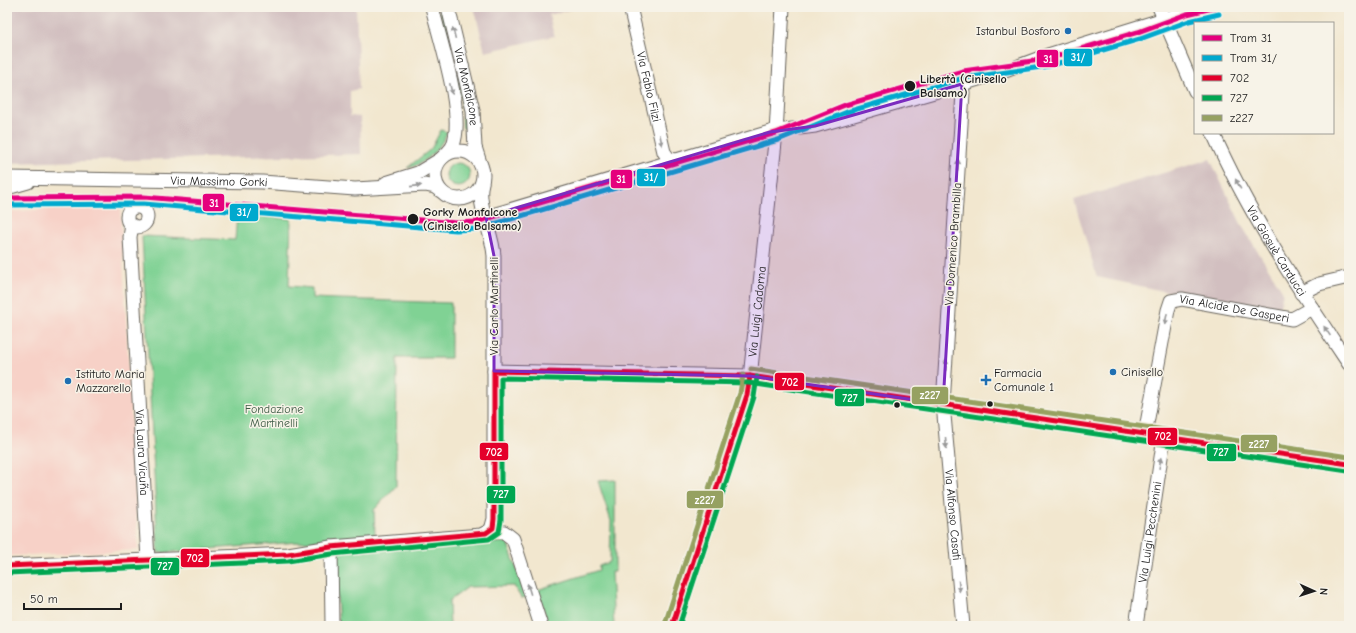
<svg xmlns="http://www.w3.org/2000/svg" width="1356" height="633" viewBox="0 0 1356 633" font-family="'Comic Neue',sans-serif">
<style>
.built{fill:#f7d1c7}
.industrial{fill:#d2bfc0}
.green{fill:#80d294;stroke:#4e7758}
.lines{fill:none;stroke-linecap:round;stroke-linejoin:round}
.street-casing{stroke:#67635b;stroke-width:15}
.street{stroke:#fff;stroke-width:13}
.bus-1-casing{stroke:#f7f3e8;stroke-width:8}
.bus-2-casing{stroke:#f7f3e8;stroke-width:8}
.bus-3-casing{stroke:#f7f3e8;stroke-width:8}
.bus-1{stroke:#e4002b;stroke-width:5}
.bus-2{stroke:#00a651;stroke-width:5}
.bus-3{stroke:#96a161;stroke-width:5}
.tram-1-casing{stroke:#f7f3e8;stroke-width:8}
.tram-2-casing{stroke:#f7f3e8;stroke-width:8}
.tram-1{stroke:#e5007d;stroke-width:5}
.tram-2{stroke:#00a9ce;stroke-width:5}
.oneway{fill:#999}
.marked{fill:#7b2cbf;fill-opacity:0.2;stroke:#7b2cbf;stroke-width:3;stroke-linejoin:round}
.poi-dot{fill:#1f6fb2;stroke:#f7f3e8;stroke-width:1.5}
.stop-dot{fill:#1c1c1c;stroke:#f7f3e8;stroke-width:1.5}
.labels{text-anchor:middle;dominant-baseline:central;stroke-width:3;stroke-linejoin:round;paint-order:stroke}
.poi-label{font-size:12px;fill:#1c1c1c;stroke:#f7f3e8;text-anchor:start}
.stop-label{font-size:12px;font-weight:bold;fill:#1c1c1c;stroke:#f7f3e8;text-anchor:start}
.street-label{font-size:12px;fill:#1c1c1c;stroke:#f7f3e8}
.park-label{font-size:12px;fill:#3f5c46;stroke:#f7f3e8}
.line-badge{stroke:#f7f3e8;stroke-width:1.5}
.badge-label{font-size:11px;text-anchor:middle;font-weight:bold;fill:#fff}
</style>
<rect width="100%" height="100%" fill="#f7f3e8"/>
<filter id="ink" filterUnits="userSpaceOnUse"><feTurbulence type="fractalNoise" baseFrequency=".025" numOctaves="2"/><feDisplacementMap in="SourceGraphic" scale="8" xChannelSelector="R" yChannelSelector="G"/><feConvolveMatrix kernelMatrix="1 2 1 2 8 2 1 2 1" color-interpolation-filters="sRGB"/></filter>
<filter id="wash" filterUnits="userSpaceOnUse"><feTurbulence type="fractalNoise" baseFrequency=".012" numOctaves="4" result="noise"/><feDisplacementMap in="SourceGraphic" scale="16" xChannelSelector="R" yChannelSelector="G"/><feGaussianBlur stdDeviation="0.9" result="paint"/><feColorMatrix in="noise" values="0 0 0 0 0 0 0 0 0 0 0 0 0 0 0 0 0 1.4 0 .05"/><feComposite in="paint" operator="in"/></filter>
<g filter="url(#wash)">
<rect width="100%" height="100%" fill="#f2e7cf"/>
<!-- built -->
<polygon class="built" points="120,204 138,550 7,556 7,212"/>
<!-- industrial -->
<g class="industrial">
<polygon points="7,7 356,7 359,89 350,91 350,116 360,117 361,154 7,163"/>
<polygon points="474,7 581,7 549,15 554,36 485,52"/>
<polygon points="1210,159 1242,226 1283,292 1278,315 1097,277 1074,200"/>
</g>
<!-- green -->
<g class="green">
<polygon points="439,7 443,7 465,104 466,129 463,128 462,102"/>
<path d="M441,130L447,132C441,148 425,165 407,168L431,149Z"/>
<circle cx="458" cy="175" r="12"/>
<polygon points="237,214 291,219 289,286 312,288 312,298 451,303 451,358 397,358 396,486 374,510 375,536 158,553 142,236 235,240"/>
<polygon points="615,480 615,572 611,572 614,626 549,626 537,590 599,570 599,566 610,562 611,521 598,481"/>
<polygon points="507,542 527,597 521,598 514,586 468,587 449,601 450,626 339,626 334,551"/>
</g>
</g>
<g filter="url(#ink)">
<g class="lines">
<defs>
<g id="street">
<path d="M432,7C440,41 465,114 453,145C451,150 447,153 443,157"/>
<path id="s1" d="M448,7L473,110L475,147L481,166"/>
<path id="s2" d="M630,7L664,152L669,159L675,160"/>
<polyline points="1159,7 1195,91"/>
<path id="s3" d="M962,84L963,93L943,404L963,626"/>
<path id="s4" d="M1213,133C1249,215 1299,289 1349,364"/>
<circle cx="459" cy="175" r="24"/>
<path id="s5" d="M7,178L262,182L355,189L425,185L435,187L439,190"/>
<polyline points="386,183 418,173 441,159"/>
<path d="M482,183C476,204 493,233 494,256V519L491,530"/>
<polyline points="7,188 28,182"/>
<circle cx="137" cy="217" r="10"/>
<polyline points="486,217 770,132 815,126 962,84 1008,70 1048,55 1203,7"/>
<path id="s6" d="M132,225L130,237L148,560"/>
<polyline points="1301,293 1319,284 1349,277"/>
<polyline points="494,371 750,376 1349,464"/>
<path id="s7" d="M1145,434L1168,310L1171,301L1182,299L1292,319L1312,308"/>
<polyline points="491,530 504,532 513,539 541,626"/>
<polyline points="331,547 332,626"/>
<polyline points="7,566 288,554 331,547 481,535 491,530"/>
<path id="s8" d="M672,626L749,387L776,133L783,7"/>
<path id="s9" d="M1136,626L1164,437"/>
</g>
</defs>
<!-- street casing -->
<use href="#street" class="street-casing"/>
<!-- street -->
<use href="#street" class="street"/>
<defs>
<g id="bus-1">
<polyline points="7,566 288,554 331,547 486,533 493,528 494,519 494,371 750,376 1349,464"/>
<polyline points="672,626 747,395 750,376"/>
</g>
<g id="bus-2">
<polyline points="7,573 288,561 332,554 489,539 499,532 501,520 501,378 749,383 1348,471"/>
<polyline points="679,626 754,397 757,377"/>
</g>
<g id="bus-3">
<polyline points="751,369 1349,457"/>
<polyline points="665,624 740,393 743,375"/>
</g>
</defs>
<!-- bus-1 casing -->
<use href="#bus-1" class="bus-1-casing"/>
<!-- bus-2 casing -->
<use href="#bus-2" class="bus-2-casing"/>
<!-- bus-3 casing -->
<use href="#bus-3" class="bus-3-casing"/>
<!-- bus-1 -->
<use href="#bus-1" class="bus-1"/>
<!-- bus-2 -->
<use href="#bus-2" class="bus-2"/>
<!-- bus-3 -->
<use href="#bus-3" class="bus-3"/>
<defs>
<polyline id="tram-1" points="7,198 144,197 457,223 476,222 776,133 845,105 963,71 1047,59 1138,32 1187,14 1217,7"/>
<polyline id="tram-2" points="7,205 144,204 456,230 477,229 778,140 847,112 964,78 1049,66 1140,39 1189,21 1219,14"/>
</defs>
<!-- tram-1 casing -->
<use href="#tram-1" class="tram-1-casing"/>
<!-- tram-2 casing -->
<use href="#tram-2" class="tram-2-casing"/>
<!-- tram-1 -->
<use href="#tram-1" class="tram-1"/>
<!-- tram-2 -->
<use href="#tram-2" class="tram-2"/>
</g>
<!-- one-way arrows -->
<defs><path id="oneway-solid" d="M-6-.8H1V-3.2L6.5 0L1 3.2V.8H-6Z"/></defs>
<g class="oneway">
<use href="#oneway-solid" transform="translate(454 33) rotate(-104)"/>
<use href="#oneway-solid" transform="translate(451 89) rotate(77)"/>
<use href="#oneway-solid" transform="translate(661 140) rotate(79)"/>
<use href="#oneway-solid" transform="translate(958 165) rotate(-86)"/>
<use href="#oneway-solid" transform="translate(1238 184) rotate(-118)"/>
<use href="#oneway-solid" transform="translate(416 186) rotate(-6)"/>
<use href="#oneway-solid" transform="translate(1166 319) rotate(101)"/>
<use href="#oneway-solid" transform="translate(1327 331) rotate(-124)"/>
<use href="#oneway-solid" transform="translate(946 365) rotate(-86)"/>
<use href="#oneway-solid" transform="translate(946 443) rotate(85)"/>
<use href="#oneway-solid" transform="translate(1160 463) rotate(-81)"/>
<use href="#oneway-solid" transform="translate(959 586) rotate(85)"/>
<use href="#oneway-solid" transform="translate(529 589) rotate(-107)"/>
</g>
</g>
<!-- marked area -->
<path class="marked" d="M962,84L943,404L750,376L494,371V256L486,217L770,132L815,126Z"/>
<!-- markers -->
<g class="poi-dot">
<circle cx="1068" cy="31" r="4"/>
<circle cx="1113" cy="372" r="4"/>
<path d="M984 374h4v4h4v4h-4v4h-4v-4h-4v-4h4z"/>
<circle cx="68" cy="381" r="4"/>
</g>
<g class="stop-dot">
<circle cx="910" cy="86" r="6"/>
<circle cx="413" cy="219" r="6"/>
<circle cx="990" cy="404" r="3.5"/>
<circle cx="897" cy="405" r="3.5"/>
</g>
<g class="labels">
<!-- poi labels -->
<g class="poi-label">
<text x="1060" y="31" text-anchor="end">Istanbul Bosforo</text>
<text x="1121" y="372">Cinisello</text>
<text x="994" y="373">Farmacia<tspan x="994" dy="14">Comunale 1</tspan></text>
<text x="76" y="374">Istituto Maria<tspan x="76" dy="14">Mazzarello</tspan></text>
</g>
<!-- stop labels -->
<g class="stop-label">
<text x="920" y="79">Libertà (Cinisello<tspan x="920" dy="14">Balsamo)</tspan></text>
<text x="423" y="212">Gorky Monfalcone<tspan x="423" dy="14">(Cinisello Balsamo)</tspan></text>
</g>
<!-- street labels -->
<g class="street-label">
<text stroke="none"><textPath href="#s1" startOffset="82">Via Monfalcone</textPath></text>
<text stroke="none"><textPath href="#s2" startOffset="82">Via Fabio Filzi</textPath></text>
<text stroke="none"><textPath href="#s5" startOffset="212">Via Massimo Gorki</textPath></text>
<text transform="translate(953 244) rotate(-86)">Via Domenico Brambilla</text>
<text stroke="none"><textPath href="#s4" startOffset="134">Via Giosuè Carducci</textPath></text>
<text transform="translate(494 306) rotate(-90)">Via Carlo Martinelli</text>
<text stroke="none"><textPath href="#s7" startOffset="200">Via Alcide De Gasperi</textPath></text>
<text stroke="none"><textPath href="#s8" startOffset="327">Via Luigi Cadorna</textPath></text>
<text stroke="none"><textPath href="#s6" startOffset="228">Via Laura Vicuña</textPath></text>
<text stroke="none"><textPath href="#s3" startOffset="432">Via Alfonso Casati</textPath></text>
<text stroke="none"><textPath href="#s9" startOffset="95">Via Luigi Pecchenini</textPath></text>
</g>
<!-- park labels -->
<g class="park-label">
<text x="274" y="409">Fondazione<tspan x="274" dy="14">Martinelli</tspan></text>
</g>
</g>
<g class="line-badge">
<rect x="1063" y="48" width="30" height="19" rx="4" fill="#00a9ce"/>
<rect x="1036" y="49" width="23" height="19" rx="4" fill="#e5007d"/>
<rect x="636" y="168" width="30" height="19" rx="4" fill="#00a9ce"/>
<rect x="610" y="169" width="23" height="20" rx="4" fill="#e5007d"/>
<rect x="202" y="193" width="23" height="19" rx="4" fill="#e5007d"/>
<rect x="229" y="203" width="30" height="19" rx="4" fill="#00a9ce"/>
<rect x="774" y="372" width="31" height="19" rx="4" fill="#e4002b"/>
<rect x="911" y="386" width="38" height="19" rx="4" fill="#96a161"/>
<rect x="834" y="388" width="31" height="19" rx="4" fill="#00a651"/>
<rect x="1147" y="427" width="31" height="19" rx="4" fill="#e4002b"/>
<rect x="1240" y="434" width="38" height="19" rx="4" fill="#96a161"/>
<rect x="479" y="442" width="30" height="19" rx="4" fill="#e4002b"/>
<rect x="1206" y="443" width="31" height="19" rx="4" fill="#00a651"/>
<rect x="486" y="485" width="30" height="19" rx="4" fill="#00a651"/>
<rect x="686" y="490" width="38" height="19" rx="4" fill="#96a161"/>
<rect x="180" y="548" width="30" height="20" rx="4" fill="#e4002b"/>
<rect x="150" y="557" width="30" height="19" rx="4" fill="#00a651"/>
</g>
<g class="badge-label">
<text x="1078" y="61">31/</text>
<text x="1048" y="63">31</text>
<text x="651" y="181">31/</text>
<text x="621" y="183">31</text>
<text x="214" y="207">31</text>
<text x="244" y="216">31/</text>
<text x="790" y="386">702</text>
<text x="930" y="399">z227</text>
<text x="850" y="402">727</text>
<text x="1163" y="440">702</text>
<text x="1259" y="448">z227</text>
<text x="494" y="456">702</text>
<text x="1221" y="456">727</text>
<text x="501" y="498">727</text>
<text x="705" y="504">z227</text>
<text x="195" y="562">702</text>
<text x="165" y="570">727</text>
</g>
<!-- margin -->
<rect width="1356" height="633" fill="none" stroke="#f7f3e8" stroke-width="24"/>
<!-- legend -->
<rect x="1194" y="22" width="140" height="112" fill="#f7f3e8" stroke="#9f9d96"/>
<rect x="1202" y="35" width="20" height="6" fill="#e5007d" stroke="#9f9d96"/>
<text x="1230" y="42" font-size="12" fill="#1c1c1c">Tram 31</text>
<rect x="1202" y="55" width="20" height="6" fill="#00a9ce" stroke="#9f9d96"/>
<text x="1230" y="62" font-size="12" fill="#1c1c1c">Tram 31/</text>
<rect x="1202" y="75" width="20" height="6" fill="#e4002b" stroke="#9f9d96"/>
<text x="1230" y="82" font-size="12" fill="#1c1c1c">702</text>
<rect x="1202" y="95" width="20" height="6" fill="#00a651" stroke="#9f9d96"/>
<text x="1230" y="102" font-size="12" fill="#1c1c1c">727</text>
<rect x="1202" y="115" width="20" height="6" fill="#96a161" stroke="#9f9d96"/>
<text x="1230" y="122" font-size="12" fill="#1c1c1c">z227</text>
<!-- north arrow -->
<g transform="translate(1314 591) rotate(93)" stroke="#f7f3e8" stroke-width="3" paint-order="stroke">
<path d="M0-3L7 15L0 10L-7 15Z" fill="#1c1c1c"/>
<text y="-6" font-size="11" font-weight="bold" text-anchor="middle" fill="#1c1c1c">N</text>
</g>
<!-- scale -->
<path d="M24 603v6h97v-6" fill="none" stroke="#1c1c1c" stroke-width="2"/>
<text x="30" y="603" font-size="12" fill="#1c1c1c" stroke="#f7f3e8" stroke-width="3" paint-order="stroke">50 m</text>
</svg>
